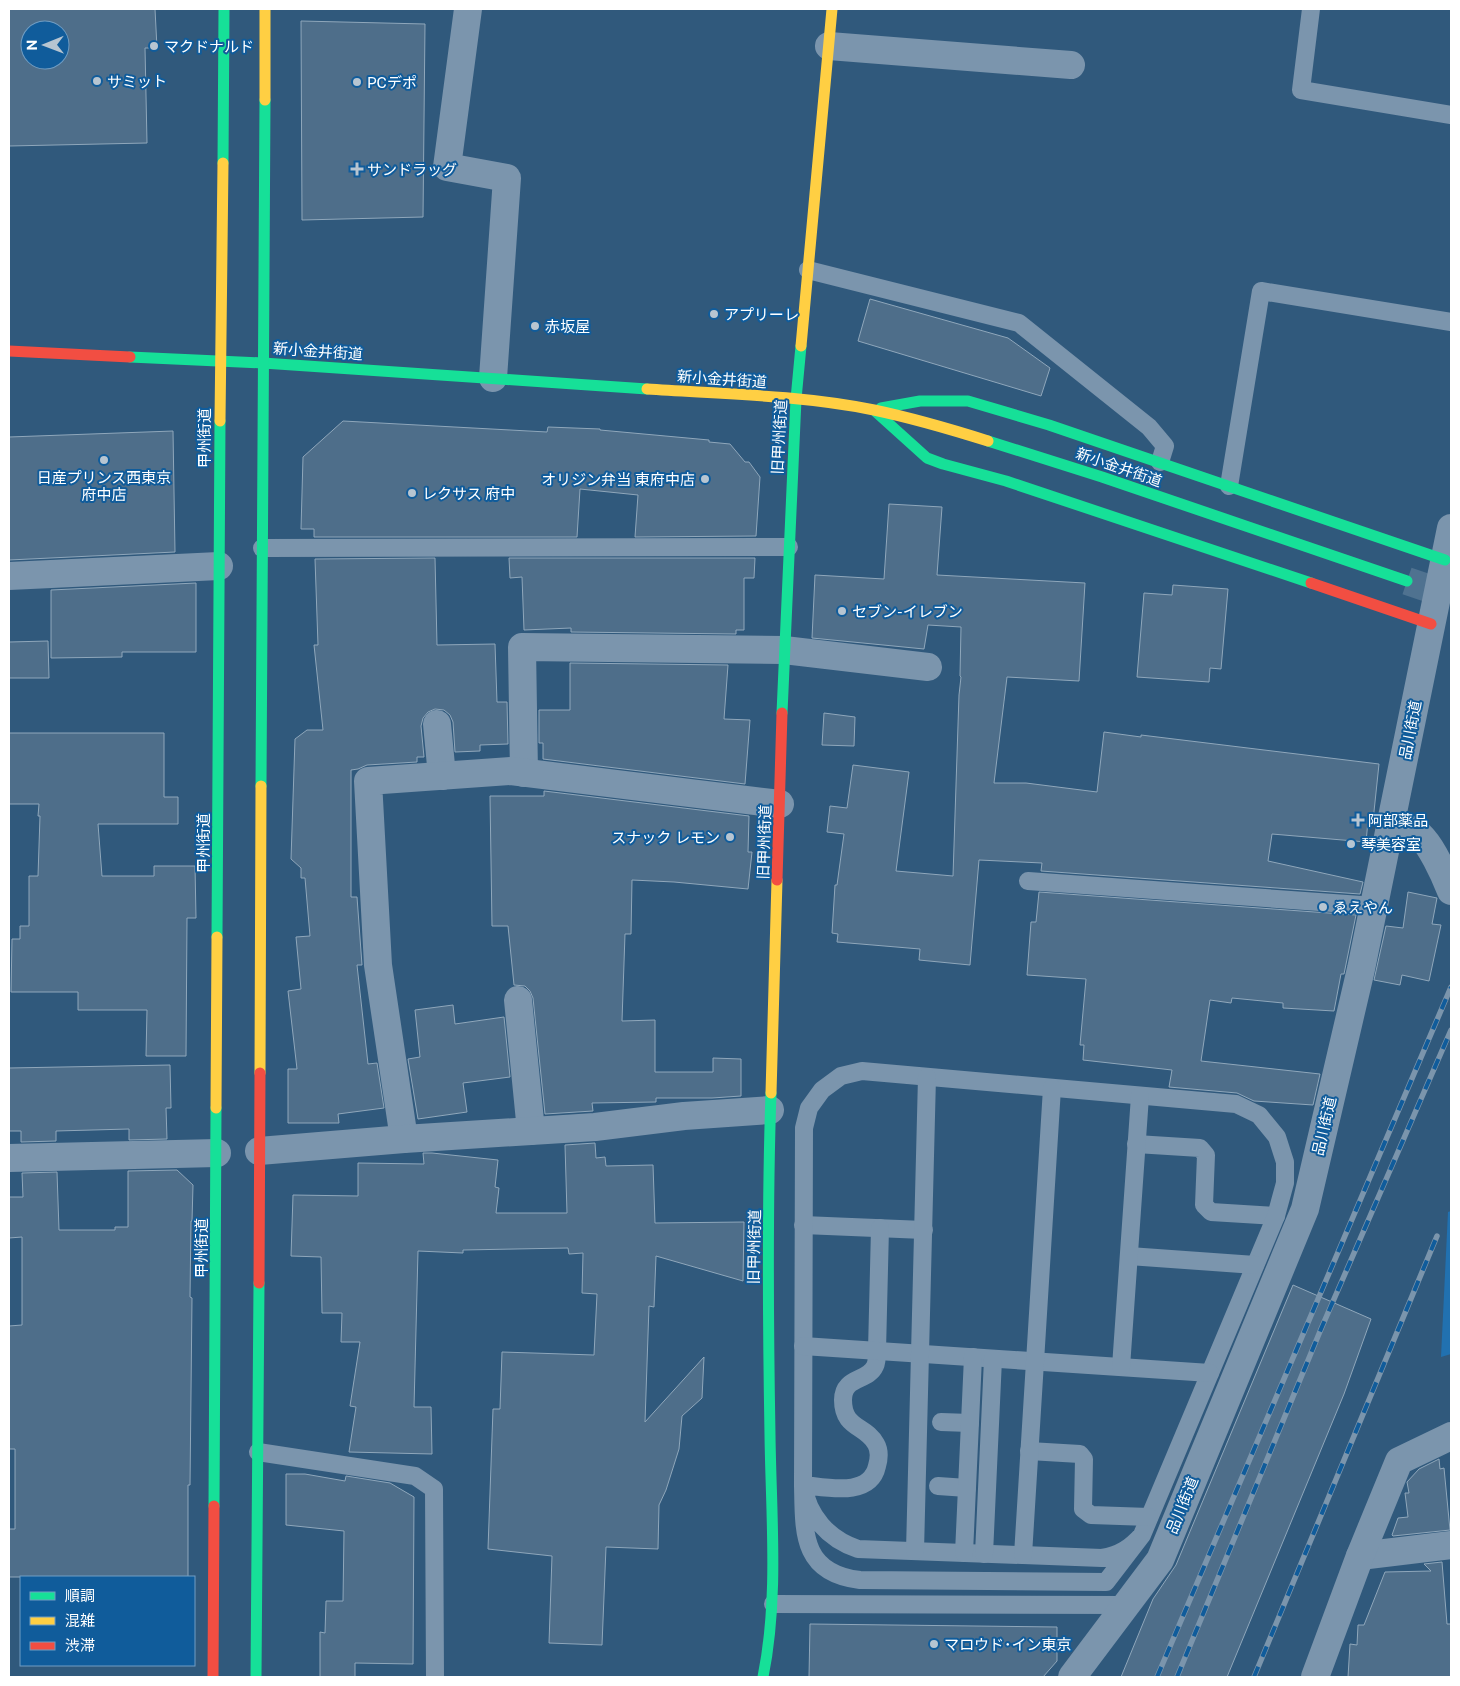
<svg xmlns="http://www.w3.org/2000/svg" width="1460" height="1686" viewBox="0 0 1460 1686" font-family="'Public Sans','Noto Sans JP',sans-serif">
<style>
.green{fill:#2171b0}
.building{fill:#4e6e8a;stroke:#8fa7bb;fill-rule:evenodd}
.lines{fill:none;stroke-linecap:round;stroke-linejoin:round}
.secondary-tunnel{stroke:#4f7290;stroke-width:28;stroke-dasharray:28 14;stroke-linecap:butt}
.lane{stroke:#7b95ad;stroke-width:18}
.street{stroke:#7b95ad;stroke-width:28}
.fast{stroke:#16e098;stroke-width:11}
.slow{stroke:#ffcf43;stroke-width:11}
.jam{stroke:#f24e42;stroke-width:11}
.rail-casing{stroke:#7b95ac;stroke-width:5.5}
.rail{stroke:#105c9b;stroke-width:4;stroke-dasharray:11;stroke-linecap:butt}
.poi-dot{fill:#b7c5d1;stroke:#105c9b;stroke-width:2}
.labels{text-anchor:middle;dominant-baseline:central;stroke-width:4;stroke-linejoin:round;paint-order:stroke}
.poi-label{font-size:15px;fill:#fff;stroke:#105c9b;text-anchor:start}
.street-label{font-size:15px;fill:#fff;stroke:#105c9b}
</style>
<rect width="100%" height="100%" fill="#30597c"/>
<!-- green -->
<polygon class="green" points="1451,1211 1451,1354 1441,1357 1448,1212"/>
<!-- building -->
<g class="building">
<path d="M9,9H155L157,48H145L147,143L9,146ZM30,30H60V60H30Z"/>
<polygon points="301,21 425,24 423,217 302,220"/>
<polygon points="870,299 1008,338 1050,368 1041,396 858,341"/>
<polygon points="343,421 547,432 548,427 600,429 600,430 709,440 709,442 730,444 745,462 749,462 760,477 756,536 635,537 638,495 580,489 577,537 314,537 314,529 301,529 303,457"/>
<polygon points="173,431 175,552 9,560 9,437"/>
<polygon points="889,504 942,507 937,575 1085,583 1079,681 1007,677 994,783 1026,783 1097,792 1104,732 1141,737 1141,735 1379,764 1373,821 1368,821 1366,842 1272,834 1268,861 1363,882 1360,894 1041,871 1042,863 979,860 970,965 919,960 920,949 837,942 838,934 832,933 835,885 837,885 844,834 827,832 830,806 847,808 853,765 909,772 896,871 953,876 959,695 961,677 960,676 961,627 928,625 924,649 812,638 815,575 884,579"/>
<polygon points="435,558 437,645 495,644 497,702 507,702 508,744 480,745 480,751 455,752 453,722 450,715 444,710 435,709 428,712 423,718 421,726 424,757 417,757 417,762 367,765 358,769 351,770 351,897 357,897 362,965 357,965 368,1064 377,1063 384,1108 338,1114 339,1123 288,1123 288,1069 297,1069 288,991 301,989 296,937 310,936 305,878 301,878 301,868 291,859 295,739 307,730 323,730 314,645 318,645 315,559"/>
<polygon points="509,558 755,558 754,578 744,578 744,630 736,630 736,634 571,632 571,628 524,630 522,577 510,578"/>
<polygon points="196,583 196,652 122,652 122,657 51,658 51,590"/>
<polygon points="1173,585 1228,589 1221,669 1210,668 1209,682 1137,677 1144,593 1172,595"/>
<polygon points="48,641 49,678 9,678 9,642"/>
<polygon points="570,663 728,665 724,719 750,720 745,784 543,759 543,743 539,743 539,710 570,710"/>
<polygon points="824,713 855,717 854,746 822,745"/>
<polygon points="9,733 164,733 164,797 178,797 178,824 98,824 102,876 154,876 154,866 195,866 196,918 187,918 186,1056 146,1056 147,1010 78,1010 78,992 11,992 12,939 20,939 20,926 29,926 29,876 38,876 40,816 38,816 39,804 9,804"/>
<polygon points="544,791 749,816 748,852 752,852 748,889 674,882 632,880 631,934 625,934 622,1021 655,1020 655,1072 713,1072 713,1058 741,1059 741,1096 712,1098 656,1098 656,1102 592,1103 593,1111 545,1114 533,998 530,991 525,986 514,985 508,926 492,926 490,796 544,796"/>
<polygon points="1039,892 1356,915 1344,974 1341,974 1334,1011 1283,1008 1283,1003 1232,998 1231,1003 1210,1000 1201,1061 1320,1074 1313,1105 1254,1101 1237,1093 1169,1087 1172,1070 1083,1060 1084,1045 1080,1045 1086,979 1027,975 1031,922 1036,922"/>
<polygon points="1408,892 1437,898 1432,924 1441,925 1429,981 1402,975 1400,985 1374,980 1386,926 1403,928"/>
<polygon points="453,1005 455,1024 504,1017 510,1077 463,1083 467,1112 418,1119 408,1059 420,1057 415,1010"/>
<polygon points="170,1065 171,1108 166,1108 167,1139 129,1140 129,1129 56,1131 56,1141 21,1142 21,1131 9,1131 9,1068"/>
<polygon points="595,1143 596,1158 605,1157 606,1166 653,1165 655,1223 744,1222 743,1281 656,1256 654,1307 649,1306 645,1422 704,1357 702,1398 682,1416 679,1449 666,1490 659,1505 658,1549 606,1547 602,1645 549,1643 552,1556 488,1549 493,1409 500,1409 502,1352 594,1355 597,1294 582,1293 583,1253 569,1254 568,1248 463,1250 463,1253 418,1251 414,1407 431,1407 432,1454 349,1452 356,1407 350,1406 360,1342 341,1342 342,1313 322,1313 321,1257 291,1256 293,1195 358,1196 358,1163 424,1164 423,1153 432,1153 498,1160 495,1187 499,1188 496,1213 567,1213 565,1145"/>
<polygon points="177,1170 193,1185 192,1221 191,1221 190,1297 192,1298 190,1485 188,1485 188,1577 9,1577 9,1529 15,1529 15,1449 9,1449 9,1326 22,1325 22,1237 9,1238 9,1197 23,1197 22,1173 57,1172 59,1230 115,1230 115,1227 128,1227 128,1171"/>
<polygon points="1293,1285 1371,1319 1344,1394 1227,1677 1121,1677 1153,1599 1176,1565"/>
<polygon points="1439,1459 1440,1469 1444,1468 1450,1530 1393,1536 1392,1535 1398,1518 1408,1517 1405,1493 1409,1493 1407,1482 1419,1469"/>
<polygon points="286,1474 305,1474 345,1481 346,1476 390,1483 414,1497 413,1664 355,1663 355,1677 320,1677 320,1632 325,1633 326,1601 343,1601 344,1531 286,1525"/>
<polygon points="1442,1562 1447,1624 1451,1624 1451,1677 1348,1677 1350,1644 1357,1645 1358,1625 1364,1625 1385,1572 1431,1571 1424,1564"/>
<polygon points="810,1624 1057,1627 1057,1661 1043,1677 809,1677"/>
</g>
<g class="lines">
<!-- secondary-tunnel -->
<polyline class="secondary-tunnel" points="1407,581 1451,596"/>
<!-- lane -->
<g class="lane">
<polyline points="1311,9 1301,90 1451,115"/>
<polyline points="808,270 1019,323 1149,427 1165,446 1160,462"/>
<polyline points="1229,486 1261,291 1451,322"/>
<polyline points="262,548 789,547"/>
<polyline points="1028,881 1375,906"/>
<polyline points="1136,1144 1200,1148 1206,1155 1204,1205 1211,1212 1276,1216"/>
<polyline points="803,1225 924,1230"/>
<path d="M880,1228L877,1351C877,1356 877,1362 875,1366C868,1382 843,1376 843,1400C843,1429 866,1425 876,1444C880,1451 879,1459 877,1466C870,1498 826,1487 803,1485C804,1532 801,1573 860,1580L1106,1582L1142,1535L1276,1216L1285,1183V1162L1277,1137L1259,1115L1236,1104L862,1071L841,1076L822,1090L809,1108L804,1128L803,1485C808,1516 828,1539 858,1549L1102,1558C1120,1555 1130,1548 1142,1535"/>
<polyline points="1129,1256 1255,1265"/>
<polyline points="803,1346 1210,1373"/>
<polyline points="1121,1367 1140,1096"/>
<polyline points="941,1422 970,1423"/>
<polyline points="1029,1451 1080,1454 1084,1459 1083,1509 1091,1515 1149,1517"/>
<polyline points="258,1452 415,1476 434,1489 435,1677"/>
<polyline points="938,1486 967,1488"/>
<polyline points="915,1551 927,1077"/>
<polyline points="964,1553 973,1357"/>
<polyline points="984,1554 993,1359"/>
<polyline points="1023,1555 1052,1088"/>
<polyline points="773,1604 1125,1605"/>
</g>
<!-- street -->
<g class="street">
<polyline points="468,9 447,167 507,178 493,378"/>
<polyline points="829,46 1071,65"/>
<polyline points="9,576 219,566"/>
<polyline points="437,724 442,776"/>
<polyline points="524,773 522,647 784,650 928,667"/>
<path d="M1391,824C1400,826 1409,828 1417,833C1430,842 1445,876 1451,891"/>
<polyline points="518,1000 531,1131"/>
<polyline points="404,1139 378,965 368,781 511,771 780,804"/>
<polyline points="259,1151 404,1139 595,1127 684,1116 770,1110"/>
<polyline points="9,1158 217,1153"/>
<polyline points="1360,1556 1451,1545"/>
<polyline points="1072,1677 1160,1560 1305,1209 1361,969 1451,528"/>
<polyline points="1315,1677 1360,1556 1399,1461 1451,1436"/>
</g>
<!-- fast -->
<g class="fast">
<polyline points="223,163 224,9"/>
<polyline points="130,357 263,363 647,389"/>
<polyline points="881,408 920,401 968,401 1049,425 1445,560"/>
<polyline points="876,412 927,458 943,464 1006,481 1311,583"/>
<polyline points="988,441 1102,477 1407,581"/>
<polyline points="782,713 796,399 801,346"/>
<polyline points="261,786 265,100"/>
<polyline points="217,937 220,421"/>
<polyline points="214,1506 216,1108"/>
<polyline points="256,1677 259,1283"/>
<path d="M763,1677C779,1598 771,1515 770,1435C768,1321 767,1207 771,1093"/>
</g>
<!-- slow -->
<g class="slow">
<polyline points="265,100 265,9"/>
<polyline points="801,346 832,9"/>
<path d="M647,389C722,394 799,395 874,410C912,418 950,429 988,441"/>
<polyline points="220,421 223,163"/>
<polyline points="260,1073 261,786"/>
<polyline points="771,1093 777,880"/>
<polyline points="216,1108 217,937"/>
</g>
<!-- jam -->
<g class="jam">
<polyline points="9,351 130,357"/>
<polyline points="1311,583 1431,624"/>
<polyline points="777,880 782,713"/>
<polyline points="259,1283 260,1073"/>
<polyline points="213,1677 214,1506"/>
</g>
<defs>
<g id="rail">
<polyline points="1157,1677 1451,987"/>
<polyline points="1177,1677 1321,1329 1451,1030"/>
<polyline points="1254,1677 1437,1236"/>
</g>
</defs>
<!-- rail casing -->
<use href="#rail" class="rail-casing"/>
<!-- rail -->
<use href="#rail" class="rail"/>
</g>
<!-- markers -->
<g class="poi-dot">
<circle cx="154" cy="46" r="5"/>
<circle cx="97" cy="81" r="5"/>
<circle cx="357" cy="82" r="5"/>
<path d="M354.5 161.5h5v5h5v5h-5v5h-5v-5h-5v-5h5z"/>
<circle cx="714" cy="314" r="5"/>
<circle cx="535" cy="326" r="5"/>
<circle cx="104" cy="460" r="5"/>
<circle cx="705" cy="479" r="5"/>
<circle cx="412" cy="493" r="5"/>
<circle cx="842" cy="611" r="5"/>
<path d="M1355.5 812.5h5v5h5v5h-5v5h-5v-5h-5v-5h5z"/>
<circle cx="730" cy="837" r="5"/>
<circle cx="1351" cy="844" r="5"/>
<circle cx="1323" cy="907" r="5"/>
<circle cx="934" cy="1644" r="5"/>
</g>
<g class="labels">
<!-- poi labels -->
<g class="poi-label">
<text x="164" y="46">マクドナルド</text>
<text x="107" y="81">サミット</text>
<text x="367" y="82">PCデポ</text>
<text x="367" y="169">サンドラッグ</text>
<text x="724" y="314">アプリーレ</text>
<text x="545" y="326">赤坂屋</text>
<text x="104" y="477" text-anchor="middle">日産プリンス西東京<tspan x="104" dy="17">府中店</tspan></text>
<text x="695" y="479" text-anchor="end">オリジン弁当 東府中店</text>
<text x="422" y="493">レクサス 府中</text>
<text x="852" y="611">セブン-イレブン</text>
<text x="1368" y="820">阿部薬品</text>
<text x="720" y="837" text-anchor="end">スナック レモン</text>
<text x="1361" y="844">琴美容室</text>
<text x="1333" y="907">ゑえやん</text>
<text x="944" y="1644">マロウド･イン東京</text>
</g>
<!-- street labels -->
<g class="street-label">
<text transform="translate(318 351) rotate(4)">新小金井街道</text>
<text transform="translate(722 379) rotate(4)">新小金井街道</text>
<text transform="translate(779 437) rotate(-87)">旧甲州街道</text>
<text transform="translate(204 438) rotate(-90)">甲州街道</text>
<text transform="translate(1119 467) rotate(19)">新小金井街道</text>
<text transform="translate(1410 730) rotate(-79)">品川街道</text>
<text transform="translate(764 842) rotate(-88)">旧甲州街道</text>
<text transform="translate(203 843) rotate(-90)">甲州街道</text>
<text transform="translate(1324 1126) rotate(-77)">品川街道</text>
<text transform="translate(754 1247) rotate(-89)">旧甲州街道</text>
<text transform="translate(201 1248) rotate(-90)">甲州街道</text>
<text transform="translate(1182 1505) rotate(-68)">品川街道</text>
</g>
</g>
<!-- border -->
<rect width="1460" height="1686" fill="none" stroke="#ffffff" stroke-width="20"/>
<!-- legend -->
<rect x="20" y="1576" width="175" height="90" fill="#105c9b" stroke="#709dc3"/>
<rect x="30" y="1592" width="25" height="8" fill="#16e098" stroke="#709dc3"/>
<text x="65" y="1601" font-size="15" fill="#ffffff">順調</text>
<rect x="30" y="1617" width="25" height="8" fill="#ffcf43" stroke="#709dc3"/>
<text x="65" y="1626" font-size="15" fill="#ffffff">混雑</text>
<rect x="30" y="1642" width="25" height="8" fill="#f24e42" stroke="#709dc3"/>
<text x="65" y="1651" font-size="15" fill="#ffffff">渋滞</text>
<!-- north arrow -->
<g transform="translate(45 45) rotate(269)"><circle r="24" fill="#105c9b" stroke="#709dc3"/>
<path d="M0-4L9 19L0 12L-9 19Z" fill="#b7c5d1"/>
<text y="-8" font-size="14" font-weight="bold" text-anchor="middle" fill="#ffffff">N</text>
</g>
</svg>
